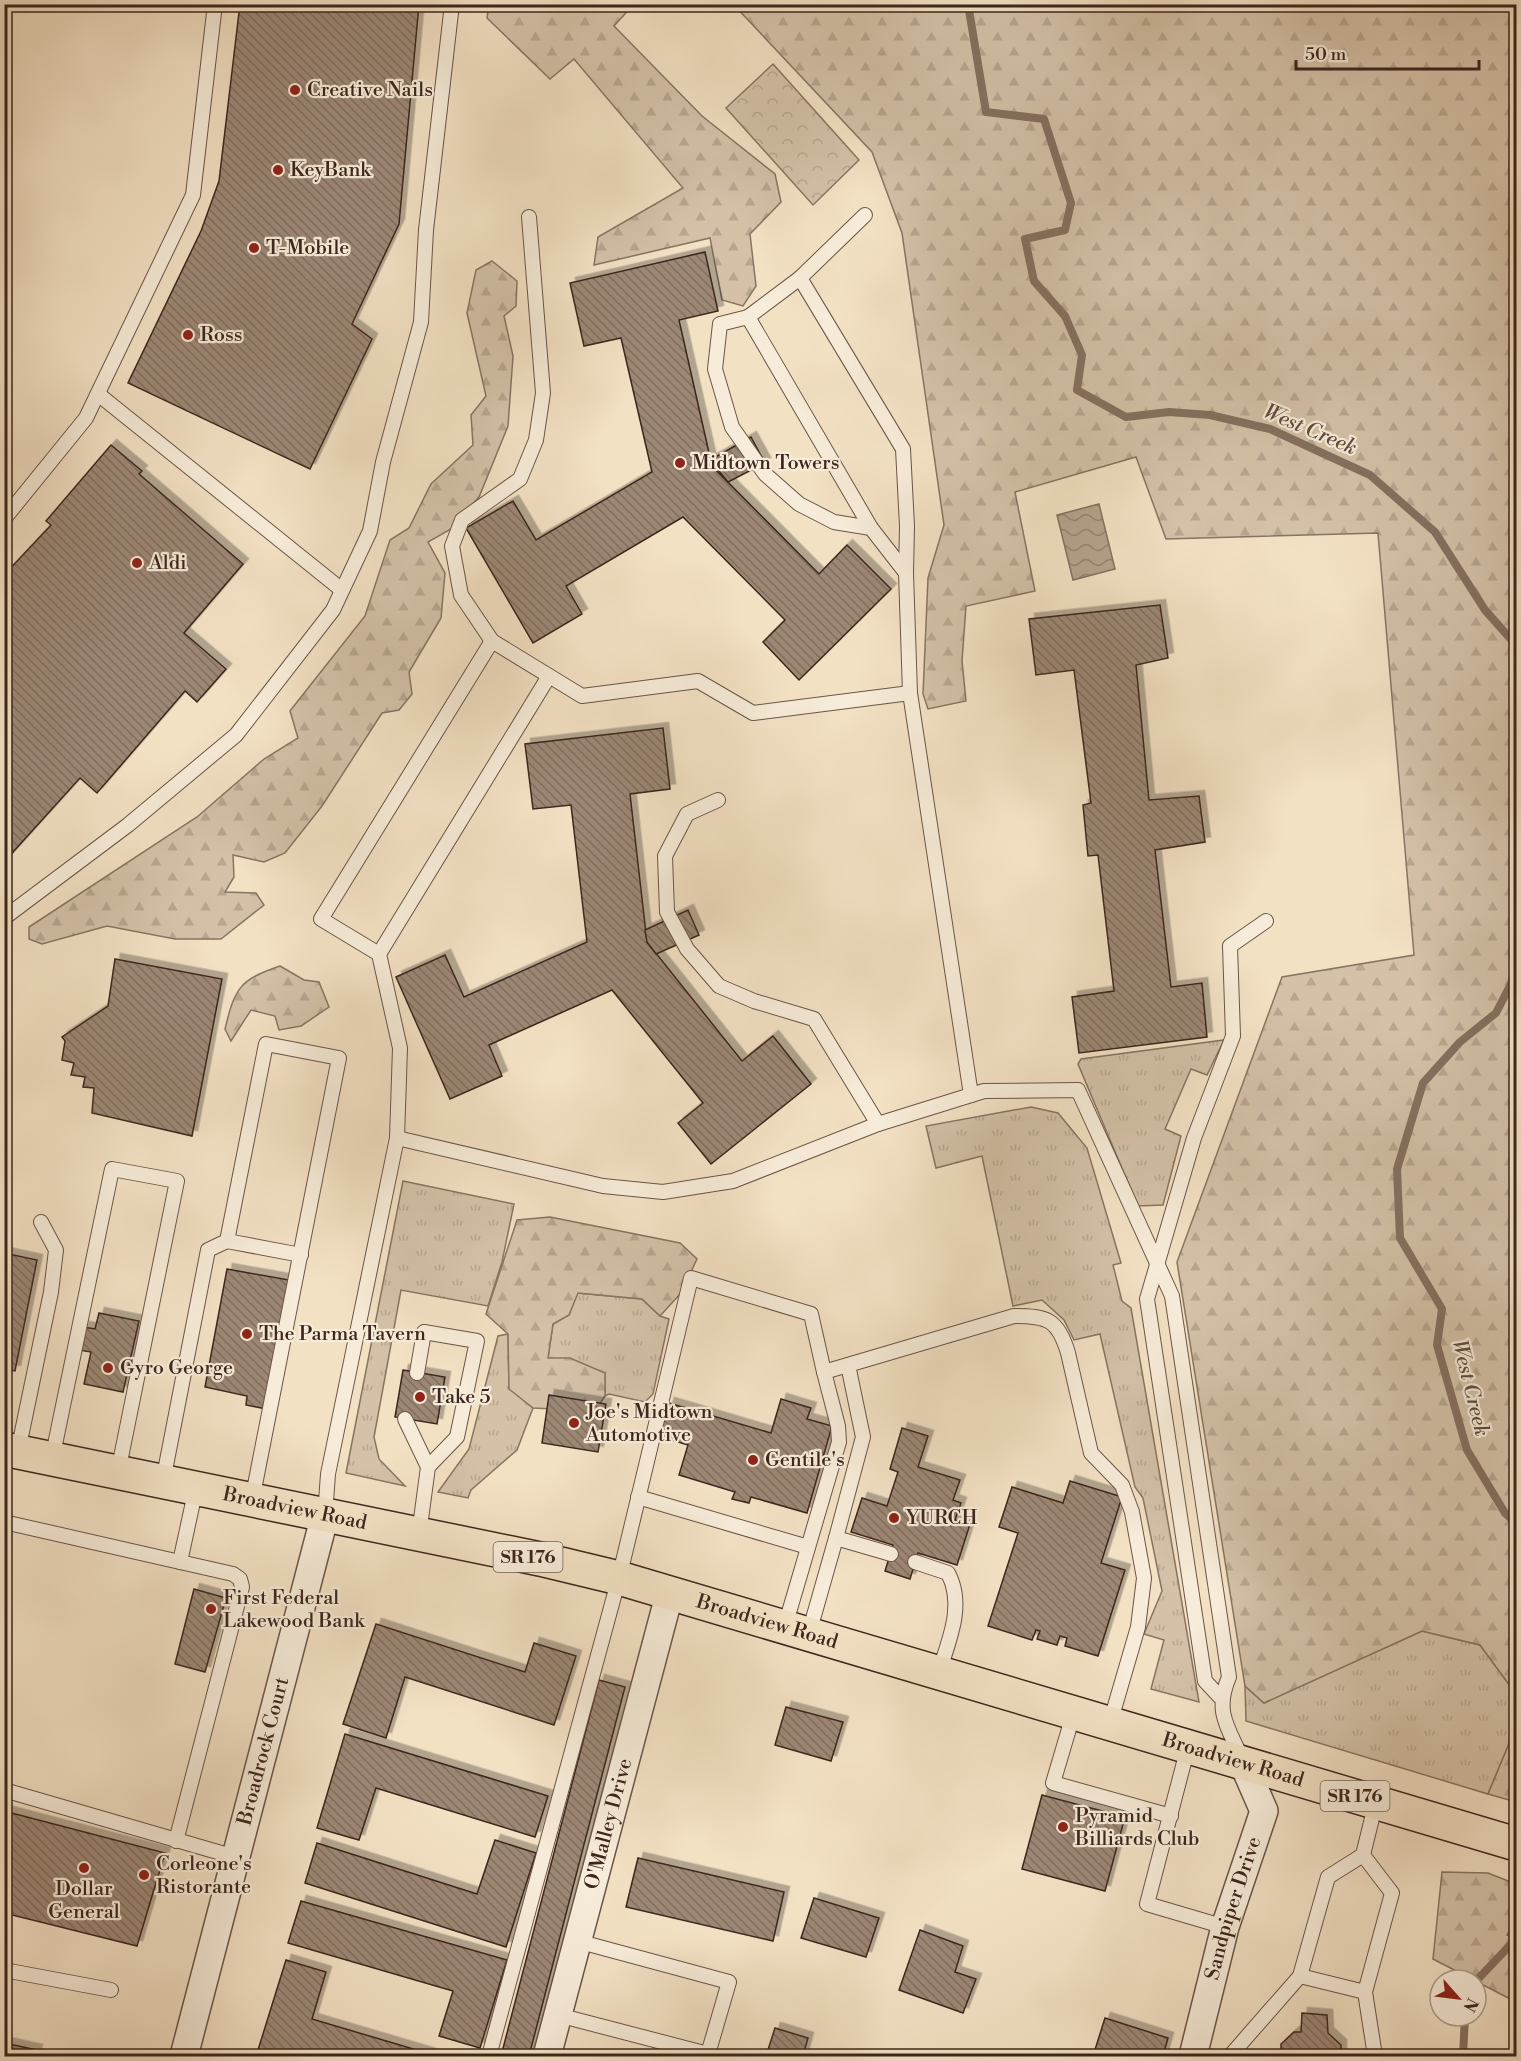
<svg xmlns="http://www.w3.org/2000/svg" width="1521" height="2061" viewBox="0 0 1521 2061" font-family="'Libre Bodoni',serif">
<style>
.grass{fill:url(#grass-tufts);stroke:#887462;stroke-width:1.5}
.forest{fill:url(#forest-firs);stroke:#887462;stroke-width:1.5}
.park{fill:url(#park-crowns);stroke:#887462;stroke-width:1.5}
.water{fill:url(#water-waves);stroke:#85705f;stroke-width:1.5}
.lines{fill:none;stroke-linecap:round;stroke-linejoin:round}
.stream{stroke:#85705f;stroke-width:8}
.building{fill:url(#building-back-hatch);stroke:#3d261d;stroke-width:1.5;filter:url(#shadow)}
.lane-casing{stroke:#6a5547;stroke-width:16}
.street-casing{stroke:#6a5547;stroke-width:30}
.primary-casing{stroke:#3d261d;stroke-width:36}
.lane{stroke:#f7ecd9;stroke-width:14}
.street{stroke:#f7ecd9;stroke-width:27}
.primary{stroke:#f3e1c4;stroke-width:33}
.poi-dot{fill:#8f2418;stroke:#f7ecd9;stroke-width:2}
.labels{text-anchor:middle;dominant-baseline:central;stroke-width:4.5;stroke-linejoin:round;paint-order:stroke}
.shield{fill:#f7ecd9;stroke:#756155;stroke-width:1.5}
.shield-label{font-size:18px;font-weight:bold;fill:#3d261d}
.poi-label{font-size:20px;fill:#3d261d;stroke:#f7ecd9;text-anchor:start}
.street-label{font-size:20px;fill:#3d261d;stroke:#f7ecd9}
.water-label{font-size:21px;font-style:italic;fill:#614b3e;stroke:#f7ecd9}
</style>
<defs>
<pattern id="grass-tufts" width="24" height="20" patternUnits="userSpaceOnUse" patternTransform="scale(1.5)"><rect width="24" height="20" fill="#d4c1a8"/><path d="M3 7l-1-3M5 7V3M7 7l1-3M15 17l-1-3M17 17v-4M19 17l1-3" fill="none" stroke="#b7a690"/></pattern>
<pattern id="forest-firs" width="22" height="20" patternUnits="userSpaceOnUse" patternTransform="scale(1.5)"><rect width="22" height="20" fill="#d4c1a8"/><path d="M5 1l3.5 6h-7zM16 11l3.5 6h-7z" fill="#b7a690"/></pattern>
<pattern id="park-crowns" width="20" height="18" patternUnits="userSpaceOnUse" patternTransform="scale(1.5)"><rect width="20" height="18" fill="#d4c1a8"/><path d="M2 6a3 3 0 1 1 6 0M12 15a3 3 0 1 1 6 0" fill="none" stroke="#b7a690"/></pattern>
<pattern id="water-waves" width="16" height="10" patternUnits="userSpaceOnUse" patternTransform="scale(1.5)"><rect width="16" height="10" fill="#b5a18b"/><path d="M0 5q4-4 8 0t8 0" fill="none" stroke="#948371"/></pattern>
<pattern id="building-back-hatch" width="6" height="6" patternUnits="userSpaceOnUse" patternTransform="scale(1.5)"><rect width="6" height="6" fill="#9c8774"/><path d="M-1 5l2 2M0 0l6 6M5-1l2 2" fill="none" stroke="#806e5f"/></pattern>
<filter id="shadow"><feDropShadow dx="5.5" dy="-5.5" stdDeviation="0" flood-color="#0004"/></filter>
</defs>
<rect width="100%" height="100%" fill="#f3e1c4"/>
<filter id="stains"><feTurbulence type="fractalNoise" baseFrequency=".00333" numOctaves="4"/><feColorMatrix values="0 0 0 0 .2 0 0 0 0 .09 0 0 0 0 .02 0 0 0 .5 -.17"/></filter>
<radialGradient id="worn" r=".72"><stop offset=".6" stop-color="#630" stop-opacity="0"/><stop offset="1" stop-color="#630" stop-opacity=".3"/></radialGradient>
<!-- grass -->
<g class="grass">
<polygon points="1224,1040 1207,1075 1191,1069 1165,1129 1181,1136 1163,1205 1138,1206 1078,1064 1081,1059"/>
<polygon points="1031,1107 1058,1113 1087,1148 1121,1263 1113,1265 1122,1301 1131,1308 1199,1702 1151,1689 1164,1640 1144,1634 1162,1591 1143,1498 1135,1487 1100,1334 1074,1340 1064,1320 1042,1300 1013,1306 982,1156 936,1168 926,1126"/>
<polygon points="403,1181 514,1204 502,1262 488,1306 401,1290 374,1437 379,1459 405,1486 346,1473"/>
<polygon points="577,1293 642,1299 660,1316 669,1319 653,1394 645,1402 609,1394 605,1396 605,1373 548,1358 553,1324 569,1315"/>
<polygon points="508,1334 509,1388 533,1408 517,1450 471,1490 468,1498 438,1492 469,1449 498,1336"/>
<polygon points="1422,1631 1480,1645 1516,1694 1516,1727 1488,1794 1246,1721 1245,1686 1264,1703"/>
</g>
<!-- forest -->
<g class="forest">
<polygon points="489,5 633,5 614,26 702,116 775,174 781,202 750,234 756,286 743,306 722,300 710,238 594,265 598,237 683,188 574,59 550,79 487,18"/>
<polygon points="734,5 1516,5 1516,1694 1480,1645 1422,1631 1264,1703 1245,1686 1177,1262 1282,977 1414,955 1378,533 1166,539 1136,457 1015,492 1035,591 966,606 962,661 966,701 928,709 923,694 928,578 944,525 902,233 872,152"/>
<polygon points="492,261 517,281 516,306 504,316 513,356 508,426 479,497 451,529 428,542 445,573 441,618 409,672 412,694 399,710 382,713 322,806 285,853 264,862 233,855 234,877 225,892 256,893 264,905 221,939 175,939 107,926 42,944 29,939 29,927 197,817 264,759 298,738 290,711 365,616 390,540 409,528 431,484 473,445 471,415 486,396 467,313 476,270"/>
<path d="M280,966L304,980L319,982L329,1007L301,1026L279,1030L275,1016L251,1010L231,1041L225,1029C235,988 239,980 280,966Z"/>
<polygon points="550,1217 680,1243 697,1259 681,1293 660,1316 642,1299 578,1293 569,1315 553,1324 548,1358 570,1358 605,1373 605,1396 595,1411 533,1408 509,1389 508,1334 486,1314 517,1220"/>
<polygon points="1516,1727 1516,1802 1488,1794"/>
<polygon points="1442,1872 1488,1873 1516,1884 1516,1919 1507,1935 1516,1939 1516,2002 1433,1959"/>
</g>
<!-- park -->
<polygon class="park" points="773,64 859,160 813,205 726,108"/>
<!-- water -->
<polygon class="water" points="1099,504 1115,569 1073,580 1057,515"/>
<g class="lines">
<!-- stream -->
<g class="stream">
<polyline points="968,4 986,112 1044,119 1071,203 1065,230 1025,239 1034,281 1065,316 1082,355 1077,390 1126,417 1169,412 1210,415 1270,429 1370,475 1435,532 1485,610 1516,645"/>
<polyline points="1516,974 1496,1013 1460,1042 1423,1083 1397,1169 1400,1238 1442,1309 1437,1345 1467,1450 1505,1513 1516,1523"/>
<polyline points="1476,1981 1516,1939"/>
<polyline points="1463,2056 1465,2016"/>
</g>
</g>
<!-- building -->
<g class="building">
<polygon points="240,4 419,4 399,224 352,324 372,339 310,469 128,383 201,231 219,181"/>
<polygon points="705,252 718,311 679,320 712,466 819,574 847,545 891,589 799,680 763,642 785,620 683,517 566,586 582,614 533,643 466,528 513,501 536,540 652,472 621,338 584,346 570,283"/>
<polygon points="751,437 765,463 728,482 710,460"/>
<polygon points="111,445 142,471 139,474 243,564 184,633 226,669 197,702 185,691 97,793 80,778 4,862 4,575 51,525 46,521"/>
<polygon points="1160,605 1168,658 1136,665 1149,800 1199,796 1205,842 1155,850 1171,987 1202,983 1207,1037 1079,1053 1072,997 1114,991 1098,855 1088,856 1083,805 1091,803 1074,670 1036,675 1029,619"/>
<polygon points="663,728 670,789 630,794 647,942 742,1061 773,1036 811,1084 711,1164 678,1123 703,1103 612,990 489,1045 502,1076 450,1099 396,977 445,955 464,997 587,942 571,805 533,809 525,744"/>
<polygon points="688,910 699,935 656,954 647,942 645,930"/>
<polygon points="115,959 222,979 192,1136 92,1113 94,1088 83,1087 85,1077 71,1075 74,1063 62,1060 65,1041 62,1037 108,1006"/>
<polygon points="4,1253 37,1260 15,1371 4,1369"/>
<polygon points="227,1269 289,1280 267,1409 246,1405 247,1396 205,1387"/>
<polygon points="99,1313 139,1321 123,1392 84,1384 91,1352 79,1350 84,1327 95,1329"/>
<polygon points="403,1370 445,1377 437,1424 395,1417"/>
<polygon points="549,1395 606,1404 598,1452 542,1443"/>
<polygon points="781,1399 811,1408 807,1419 832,1426 807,1513 751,1497 749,1503 732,1499 735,1492 679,1475 688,1445 659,1436 669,1403 771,1433"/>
<polygon points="902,1428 928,1436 918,1467 960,1480 953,1500 961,1503 955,1520 970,1524 957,1565 918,1553 910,1579 885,1571 893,1545 851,1532 862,1498 887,1506 898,1472 890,1469"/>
<polygon points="1070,1481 1122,1497 1101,1563 1125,1570 1098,1656 1065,1646 1067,1638 1060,1636 1057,1645 1037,1639 1040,1631 1036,1630 1032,1640 988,1626 1018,1533 999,1527 1012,1487 1063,1503"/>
<polygon points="194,1589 226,1598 205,1672 175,1664"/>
<polygon points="376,1624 525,1672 534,1643 576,1656 554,1725 405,1677 386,1738 343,1724"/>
<polygon points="599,1680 625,1687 529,2056 501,2056"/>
<polygon points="786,1707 843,1722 831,1761 775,1745"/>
<polygon points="345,1734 548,1796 535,1837 376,1788 359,1840 317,1828"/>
<polygon points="1042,1795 1125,1817 1105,1891 1022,1869"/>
<polygon points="4,1811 165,1853 137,1946 4,1913"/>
<polygon points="495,1840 536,1853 506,1947 305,1883 317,1843 477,1894"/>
<polygon points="638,1858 784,1892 773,1941 626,1907"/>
<polygon points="814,1898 879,1918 866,1957 801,1938"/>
<polygon points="301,1901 507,1960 480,2048 439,2036 453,1991 288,1943"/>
<polygon points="920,1930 963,1946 955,1972 976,1979 963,2013 899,1990"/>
<polygon points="286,1960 326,1972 312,2019 437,2056 281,2056 258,2050"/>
<polygon points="1302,2013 1327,2015 1328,2033 1341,2045 1341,2056 1281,2056 1281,2044 1294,2032 1301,2032"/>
<polygon points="1105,2018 1168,2038 1163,2056 1093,2056"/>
<polygon points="775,2028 808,2038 803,2056 766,2056"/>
<polygon points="5,2043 37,2050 35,2056 4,2056"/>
</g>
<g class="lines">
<defs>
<g id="lane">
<polyline points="865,215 800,278 903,449 907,526 906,573 910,693"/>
<polyline points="800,278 748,317 871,528 906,573"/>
<polyline points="748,317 720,324 715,369 732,427 765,474 799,504 834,522 871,528"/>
<polyline points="98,394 342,590"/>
<polyline points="4,519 86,418 193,195 215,4"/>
<polyline points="492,641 461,595 452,546 462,520 520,479 536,440 543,393 529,217"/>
<polyline points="718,800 687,814 665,856 667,912 687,949 719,986 754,1001 814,1019 878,1124"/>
<polyline points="4,918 128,825 236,735 333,610 370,531 383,462 421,322 426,230 452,4"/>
<polyline points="379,954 549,676"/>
<polyline points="397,1138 400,1048 379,954 321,919 492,641 582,696 698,681 753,713 910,693 971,1095"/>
<polyline points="227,1241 301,1255"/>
<polyline points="417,1373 424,1332 477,1341 457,1437 428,1467 419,1534"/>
<polyline points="405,1419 428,1467"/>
<polyline points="18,1451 51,1292 56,1250 41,1222"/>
<polyline points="52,1459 112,1169 177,1181 118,1472"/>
<polyline points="163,1481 208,1250 227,1241 266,1044 339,1058 252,1500"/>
<polyline points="638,1497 808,1547"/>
<path d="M325,1515L328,1474L397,1138L603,1186L663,1192L733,1181L878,1124L984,1091L1078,1090L1172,1296L1229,1677C1214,1712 1228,1727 1242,1759"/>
<polyline points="4,1522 180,1562 196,1488"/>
<polyline points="836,1538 863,1437 848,1365"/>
<path d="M915,1562L948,1573C965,1605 949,1640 939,1672"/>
<polyline points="785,1626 839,1442 838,1426 824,1372"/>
<polyline points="809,1633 836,1538 891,1554"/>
<polyline points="1220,1697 1205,1681 1147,1299 1194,1138 1233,1036 1230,946 1266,921"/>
<polyline points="1074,1712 1053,1783 1171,1816"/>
<polyline points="4,1729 4,1732"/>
<polyline points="1188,1747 1147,1904 1225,1927"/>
<polyline points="4,1790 235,1857"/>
<polyline points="176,1841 242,1587 240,1579 233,1574 180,1562"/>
<polyline points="4,1970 111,1990"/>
<polyline points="1300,1976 1365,1992"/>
<polyline points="558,2015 708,2054 729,1982 577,1941"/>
<path d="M489,2056L619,1578L691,1278L811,1314L824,1372L1014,1316C1047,1316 1058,1319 1068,1353L1091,1453L1122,1485L1132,1512L1144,1578L1138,1627L1110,1723"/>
<polyline points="1230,2056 1300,1976 1328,1877 1363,1855"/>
<polyline points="1375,2056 1365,1992 1392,1893 1363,1855 1376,1802"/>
</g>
<g id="street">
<path id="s1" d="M184,2056L325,1515"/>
<path id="s2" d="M547,2056L670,1592"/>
<path id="s3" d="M1193,2056L1225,1927L1264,1811L1243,1763"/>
</g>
<g id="primary">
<path id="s4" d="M4,1449L540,1559L619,1578L1516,1844"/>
</g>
</defs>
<!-- lane casing -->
<use href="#lane" class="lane-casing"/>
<!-- street casing -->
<use href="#street" class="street-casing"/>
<!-- primary casing -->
<use href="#primary" class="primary-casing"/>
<!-- lane -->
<use href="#lane" class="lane"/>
<!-- street -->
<use href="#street" class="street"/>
<!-- primary -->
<use href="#primary" class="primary"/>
</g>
<!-- markers -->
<g class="poi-dot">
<circle cx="295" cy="90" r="6"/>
<circle cx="278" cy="170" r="6"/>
<circle cx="254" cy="248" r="6"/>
<circle cx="188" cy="335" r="6"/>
<circle cx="680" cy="463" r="6"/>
<circle cx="137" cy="563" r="6"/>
<circle cx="247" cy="1334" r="6"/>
<circle cx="108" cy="1368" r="6"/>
<circle cx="420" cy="1397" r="6"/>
<circle cx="574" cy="1423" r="6"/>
<circle cx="753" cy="1460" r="6"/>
<circle cx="894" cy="1518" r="6"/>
<circle cx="211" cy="1609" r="6"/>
<circle cx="1063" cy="1827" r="6"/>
<circle cx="84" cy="1868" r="6"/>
<circle cx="144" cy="1875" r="6"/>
</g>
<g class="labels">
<!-- shield labels -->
<g class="shield">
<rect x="493.5" y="1542" width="69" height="30" rx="4.5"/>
<rect x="1320.5" y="1781" width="69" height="30" rx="4.5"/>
</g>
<g class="shield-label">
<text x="528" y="1557">SR 176</text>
<text x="1355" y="1796">SR 176</text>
</g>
<!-- poi labels -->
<g class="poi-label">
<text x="307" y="90">Creative Nails</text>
<text x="290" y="170">KeyBank</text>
<text x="266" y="248">T-Mobile</text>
<text x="200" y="335">Ross</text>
<text x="692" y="463">Midtown Towers</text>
<text x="149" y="563">Aldi</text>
<text x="259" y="1334">The Parma Tavern</text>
<text x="120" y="1368">Gyro George</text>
<text x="432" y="1397">Take 5</text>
<text x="586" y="1412">Joe's Midtown<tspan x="586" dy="23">Automotive</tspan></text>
<text x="765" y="1460">Gentile's</text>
<text x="906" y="1518">YURCH</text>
<text x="223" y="1598">First Federal<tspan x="223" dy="23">Lakewood Bank</tspan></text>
<text x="1075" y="1816">Pyramid<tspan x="1075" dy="23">Billiards Club</tspan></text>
<text x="156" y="1864">Corleone's<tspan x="156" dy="23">Ristorante</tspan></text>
<text x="84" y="1889" text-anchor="middle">Dollar<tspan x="84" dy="23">General</tspan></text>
</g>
<!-- street labels -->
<g class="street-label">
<text stroke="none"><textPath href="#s4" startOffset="297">Broadview Road</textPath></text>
<text stroke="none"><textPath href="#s4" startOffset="783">Broadview Road</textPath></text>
<text stroke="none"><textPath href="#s1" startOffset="315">Broadrock Court</textPath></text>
<text stroke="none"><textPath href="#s4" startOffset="1269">Broadview Road</textPath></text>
<text stroke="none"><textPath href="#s2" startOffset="240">O'Malley Drive</textPath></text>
<text stroke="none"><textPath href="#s3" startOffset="153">Sandpiper Drive</textPath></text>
</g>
<!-- water labels -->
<g class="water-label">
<text transform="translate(1310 430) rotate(23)">West Creek</text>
<text transform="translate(1470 1388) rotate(76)">West Creek</text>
</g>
</g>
<!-- margin -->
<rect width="1521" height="2061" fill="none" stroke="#f3e1c4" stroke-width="24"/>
<rect x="6" y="6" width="1509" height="2049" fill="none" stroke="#3d261d" stroke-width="3"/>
<rect x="12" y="12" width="1497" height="2037" fill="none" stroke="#3d261d" stroke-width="1.5"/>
<!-- north arrow -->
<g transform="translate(1458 1998) rotate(118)"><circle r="28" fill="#f7ecd9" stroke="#ad9d8e" stroke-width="1.5"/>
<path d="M0-4.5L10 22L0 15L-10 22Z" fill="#8f2418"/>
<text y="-9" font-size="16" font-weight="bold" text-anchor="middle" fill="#3d261d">N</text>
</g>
<!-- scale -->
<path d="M1296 60v9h183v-9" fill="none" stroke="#3d261d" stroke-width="3"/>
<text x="1305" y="60" font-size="18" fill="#3d261d" stroke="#f7ecd9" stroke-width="4.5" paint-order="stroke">50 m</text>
<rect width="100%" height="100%" filter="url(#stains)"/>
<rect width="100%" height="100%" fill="url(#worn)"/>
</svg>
